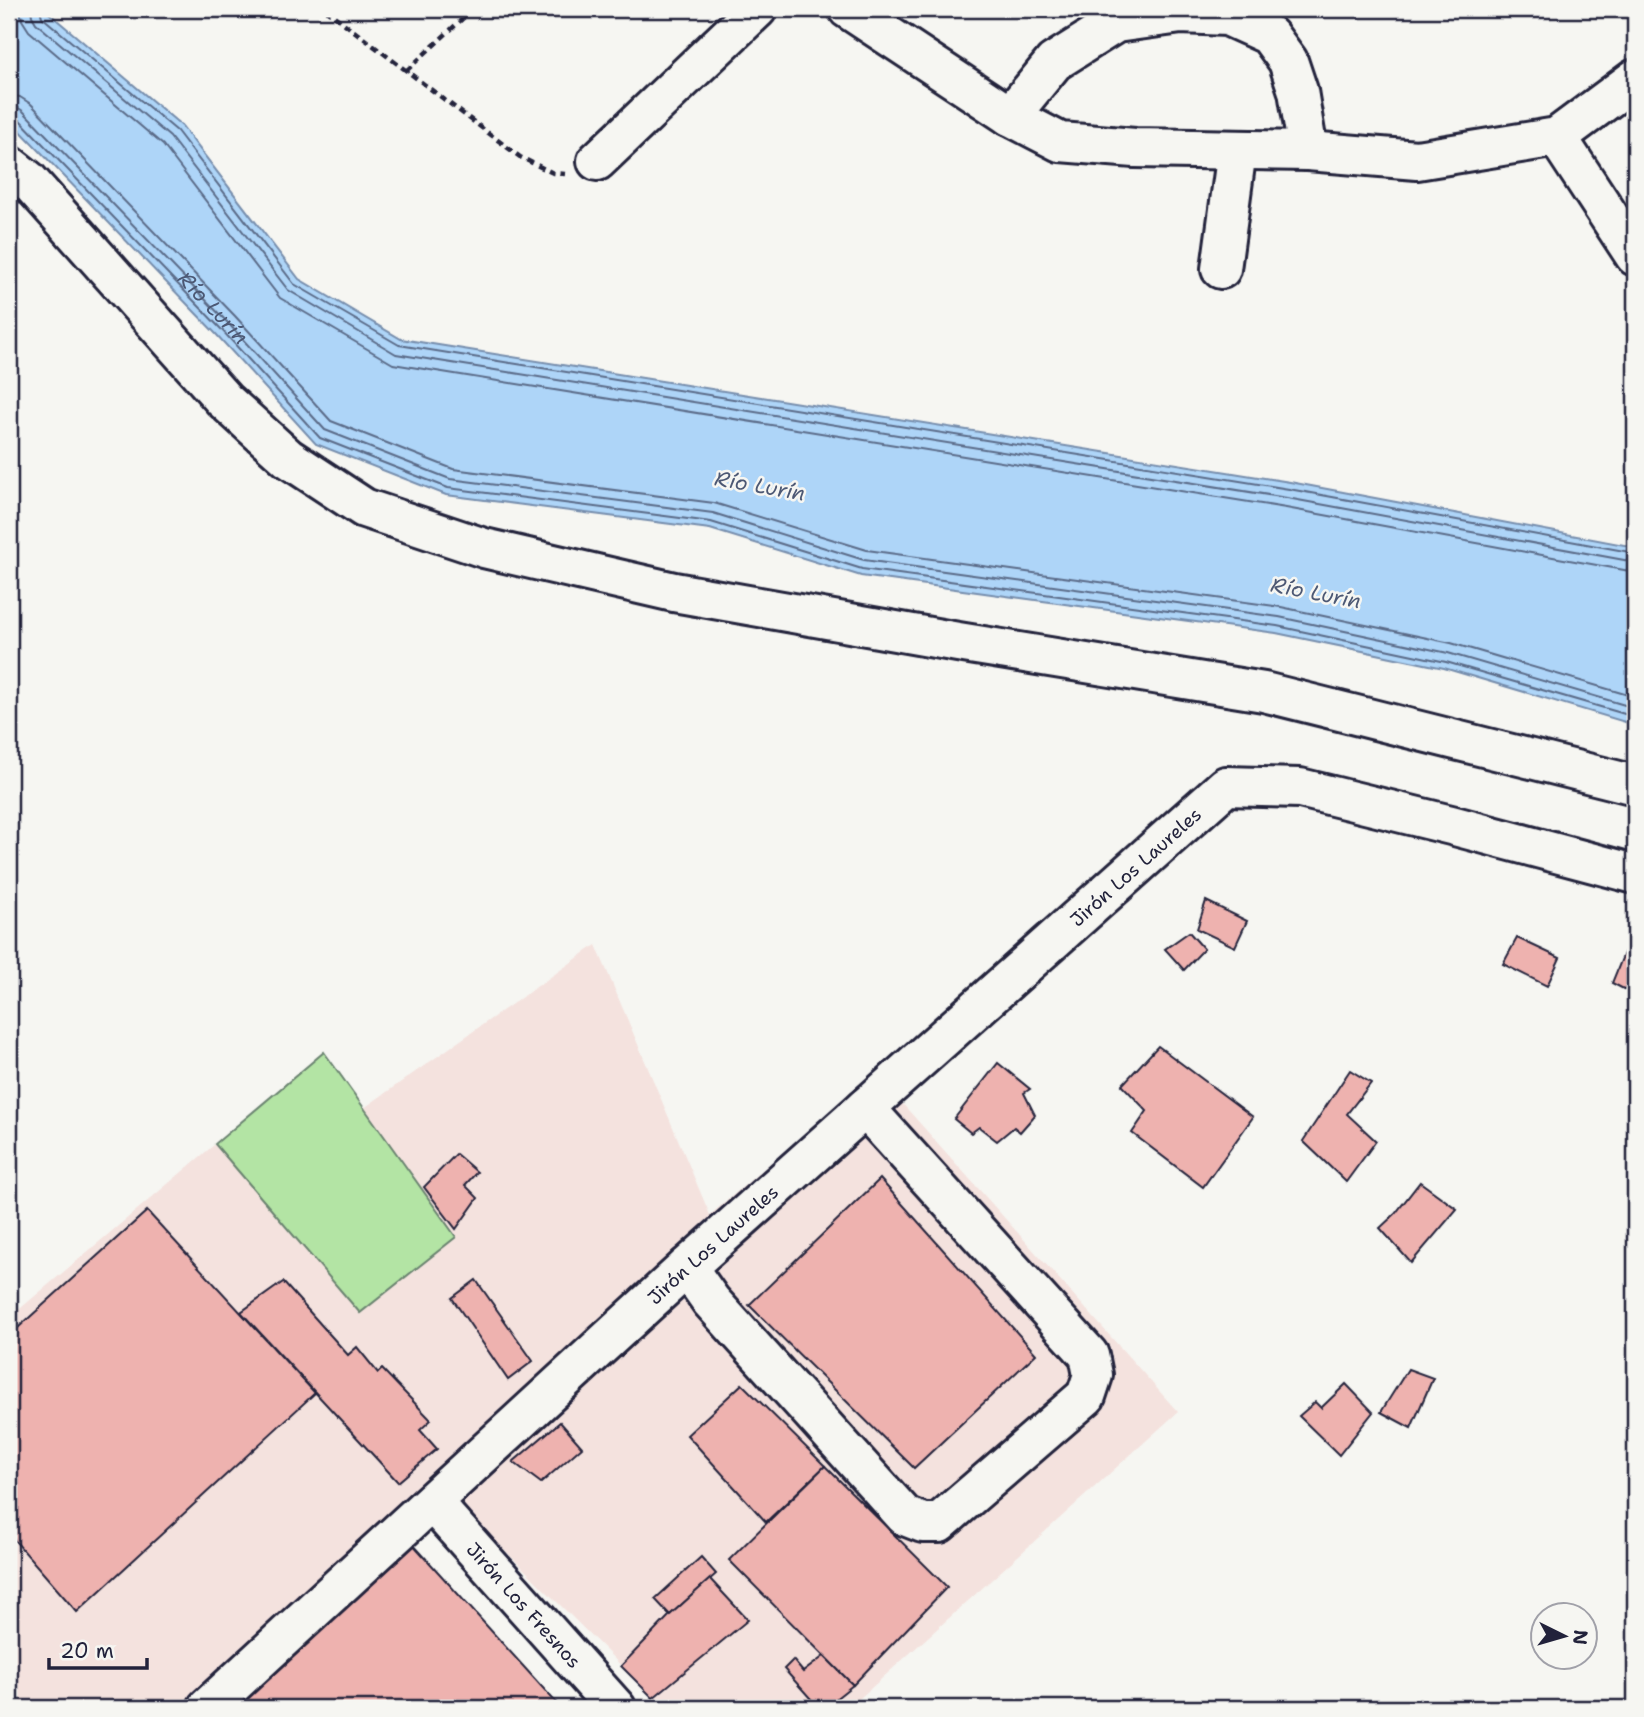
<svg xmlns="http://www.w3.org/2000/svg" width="1644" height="1717" viewBox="0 0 1644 1717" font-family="'Shantell Sans',sans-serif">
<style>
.built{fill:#f4e2de}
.green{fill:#b3e4a4;stroke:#6a8370;stroke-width:2}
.water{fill:#aed5f8;stroke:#768dac;stroke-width:2}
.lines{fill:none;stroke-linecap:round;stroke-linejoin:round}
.shore{stroke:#5a6a87;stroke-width:2}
.building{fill:#eeb2af;stroke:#22223b;stroke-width:2}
.minor-casing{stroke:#22223b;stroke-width:44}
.path{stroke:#22223b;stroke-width:4.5;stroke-dasharray:7 5;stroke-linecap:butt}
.minor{stroke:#f6f6f2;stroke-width:38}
.labels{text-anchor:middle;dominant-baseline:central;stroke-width:5;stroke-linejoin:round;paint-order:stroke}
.street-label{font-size:19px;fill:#22223b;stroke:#f6f6f2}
.water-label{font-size:21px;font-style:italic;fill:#4c5874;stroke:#f6f6f2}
</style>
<rect width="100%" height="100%" fill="#f6f6f2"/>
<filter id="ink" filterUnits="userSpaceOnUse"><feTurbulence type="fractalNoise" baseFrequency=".0143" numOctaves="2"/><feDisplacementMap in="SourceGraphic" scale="14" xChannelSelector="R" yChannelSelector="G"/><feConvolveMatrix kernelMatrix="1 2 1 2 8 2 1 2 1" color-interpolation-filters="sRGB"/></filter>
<g filter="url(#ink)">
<!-- built -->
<polygon class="built" points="596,945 710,1215 875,1073 1178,1412 849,1708 664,1708 436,1482 189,1708 9,1708 9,1318 324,1052 364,1108"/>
<!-- green -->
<polygon class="green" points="324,1052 456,1237 360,1313 215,1144"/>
<!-- water -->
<polygon class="water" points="9,9 44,9 182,126 299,279 401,339 1290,482 1635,547 1635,725 1444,668 1276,633 861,576 710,529 446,495 316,444 216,334 9,119"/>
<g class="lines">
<!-- shore -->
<g class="shore">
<polyline points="20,9 22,20 29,31 163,145 280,298 393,364 1286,508 1635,572"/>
<polyline points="31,9 32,16 36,23 170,137 288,290 396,354 1287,498 1635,562"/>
<polyline points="40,9 42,17 177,131 294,284 399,345 1289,489 1635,553"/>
<polyline points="9,95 20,97 31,104 235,316 331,421 453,469 714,503 867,550 1281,607 1451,643 1635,697"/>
<path id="s1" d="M9,106L17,107L23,111L228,323L325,430L450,479L713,513L864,560L1279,617L1448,653L1635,708"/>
<polyline points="9,114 17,117 221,329 320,438 448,488 711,522 862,569 1277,626 1446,662 1635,717"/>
</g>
</g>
<!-- building -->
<g class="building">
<polygon points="1206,901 1247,921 1235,947 1197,929"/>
<polygon points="1635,926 1635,995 1612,983"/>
<polygon points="1189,932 1204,949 1184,970 1165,949"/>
<polygon points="1517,938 1560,958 1547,986 1503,964"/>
<polygon points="1158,1046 1253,1117 1203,1187 1132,1133 1147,1111 1122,1085"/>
<polygon points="998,1063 1030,1089 1024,1093 1035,1115 1020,1132 1014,1127 997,1141 979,1127 971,1133 954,1119"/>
<polygon points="1350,1070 1371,1083 1347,1114 1376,1141 1346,1182 1303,1141"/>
<polygon points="456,1154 477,1172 465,1185 478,1198 456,1229 424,1187"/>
<polygon points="880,1179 1036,1354 914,1468 749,1305"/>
<polygon points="1420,1182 1457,1209 1411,1263 1380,1228 1395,1214"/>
<polygon points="147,1211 315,1393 77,1612 9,1534 9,1336"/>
<polygon points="476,1280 533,1361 508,1380 452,1298"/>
<polygon points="283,1282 348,1355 357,1347 378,1373 382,1369 431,1420 420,1430 437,1449 398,1482 241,1312"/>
<polygon points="1408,1369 1433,1378 1411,1428 1381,1412"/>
<polygon points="742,1384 825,1466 766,1522 687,1435"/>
<polygon points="1346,1384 1373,1412 1339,1455 1299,1416 1315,1402 1321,1408"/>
<polygon points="560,1422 582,1447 541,1483 513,1462"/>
<polygon points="825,1466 947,1587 853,1685 729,1560"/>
<polygon points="411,1542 561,1708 226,1708"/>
<polygon points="701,1557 716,1574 670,1615 655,1599"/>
<polygon points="710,1579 748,1620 653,1698 621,1666 670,1615"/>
<polygon points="824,1656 853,1685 824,1708 819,1708 784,1669 793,1660 803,1672"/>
</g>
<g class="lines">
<defs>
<g id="minor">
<polyline points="848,9 1010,116 1060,142 1135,148 1308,151 1417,160 1557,137 1635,79"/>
<polyline points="1010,116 1054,62 1116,23 1181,14 1227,16 1269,35 1288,61 1298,91 1308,151"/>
<polyline points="1557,137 1635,256"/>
<polyline points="597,161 757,9"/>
<polyline points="9,165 28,180 224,400 288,458 364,508 484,548 674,592 958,642 1264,692 1635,785"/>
<polyline points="1221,269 1237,150"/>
<polyline points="687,1267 711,1301 905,1516 923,1523 939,1523 1086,1396 1093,1375 1089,1355 865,1108"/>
<path id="s2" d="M432,1502L616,1708"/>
<path id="s3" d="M207,1708L687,1267L1226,786L1300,788L1451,825L1635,874"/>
</g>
</defs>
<!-- minor casing -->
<use href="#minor" class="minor-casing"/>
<!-- path -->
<g class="path">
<polyline points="325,9 520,157 553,173 565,174"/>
<polyline points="406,71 473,9"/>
</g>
<!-- minor -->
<use href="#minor" class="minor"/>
</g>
</g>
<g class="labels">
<!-- street labels -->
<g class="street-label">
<text stroke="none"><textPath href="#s3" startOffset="1253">Jirón Los Laureles</textPath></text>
<text stroke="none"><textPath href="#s3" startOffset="686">Jirón Los Laureles</textPath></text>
<text stroke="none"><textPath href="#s2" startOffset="138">Jirón Los Fresnos</textPath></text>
</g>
<!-- water labels -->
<g class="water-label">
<text stroke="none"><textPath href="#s1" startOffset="289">Río Lurín</textPath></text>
<text transform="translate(760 486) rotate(10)">Río Lurín</text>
<text transform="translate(1316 593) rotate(11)">Río Lurín</text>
</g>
</g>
<!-- margin -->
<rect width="1644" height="1717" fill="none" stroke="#f6f6f2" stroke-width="35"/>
<rect x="18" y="18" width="1609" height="1682" fill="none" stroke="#22223b" stroke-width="2.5" filter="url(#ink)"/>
<!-- north arrow -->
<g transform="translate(1564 1636) rotate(95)"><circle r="33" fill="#f6f6f2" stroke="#a1a1a9" stroke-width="2"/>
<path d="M0-5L12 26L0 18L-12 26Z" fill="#22223b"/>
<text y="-10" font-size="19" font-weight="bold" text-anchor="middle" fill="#22223b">N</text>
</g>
<!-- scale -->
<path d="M49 1658v10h98v-10" fill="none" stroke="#22223b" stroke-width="3.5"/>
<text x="60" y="1658" font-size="21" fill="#22223b" stroke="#f6f6f2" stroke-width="5" paint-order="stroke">20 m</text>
</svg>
